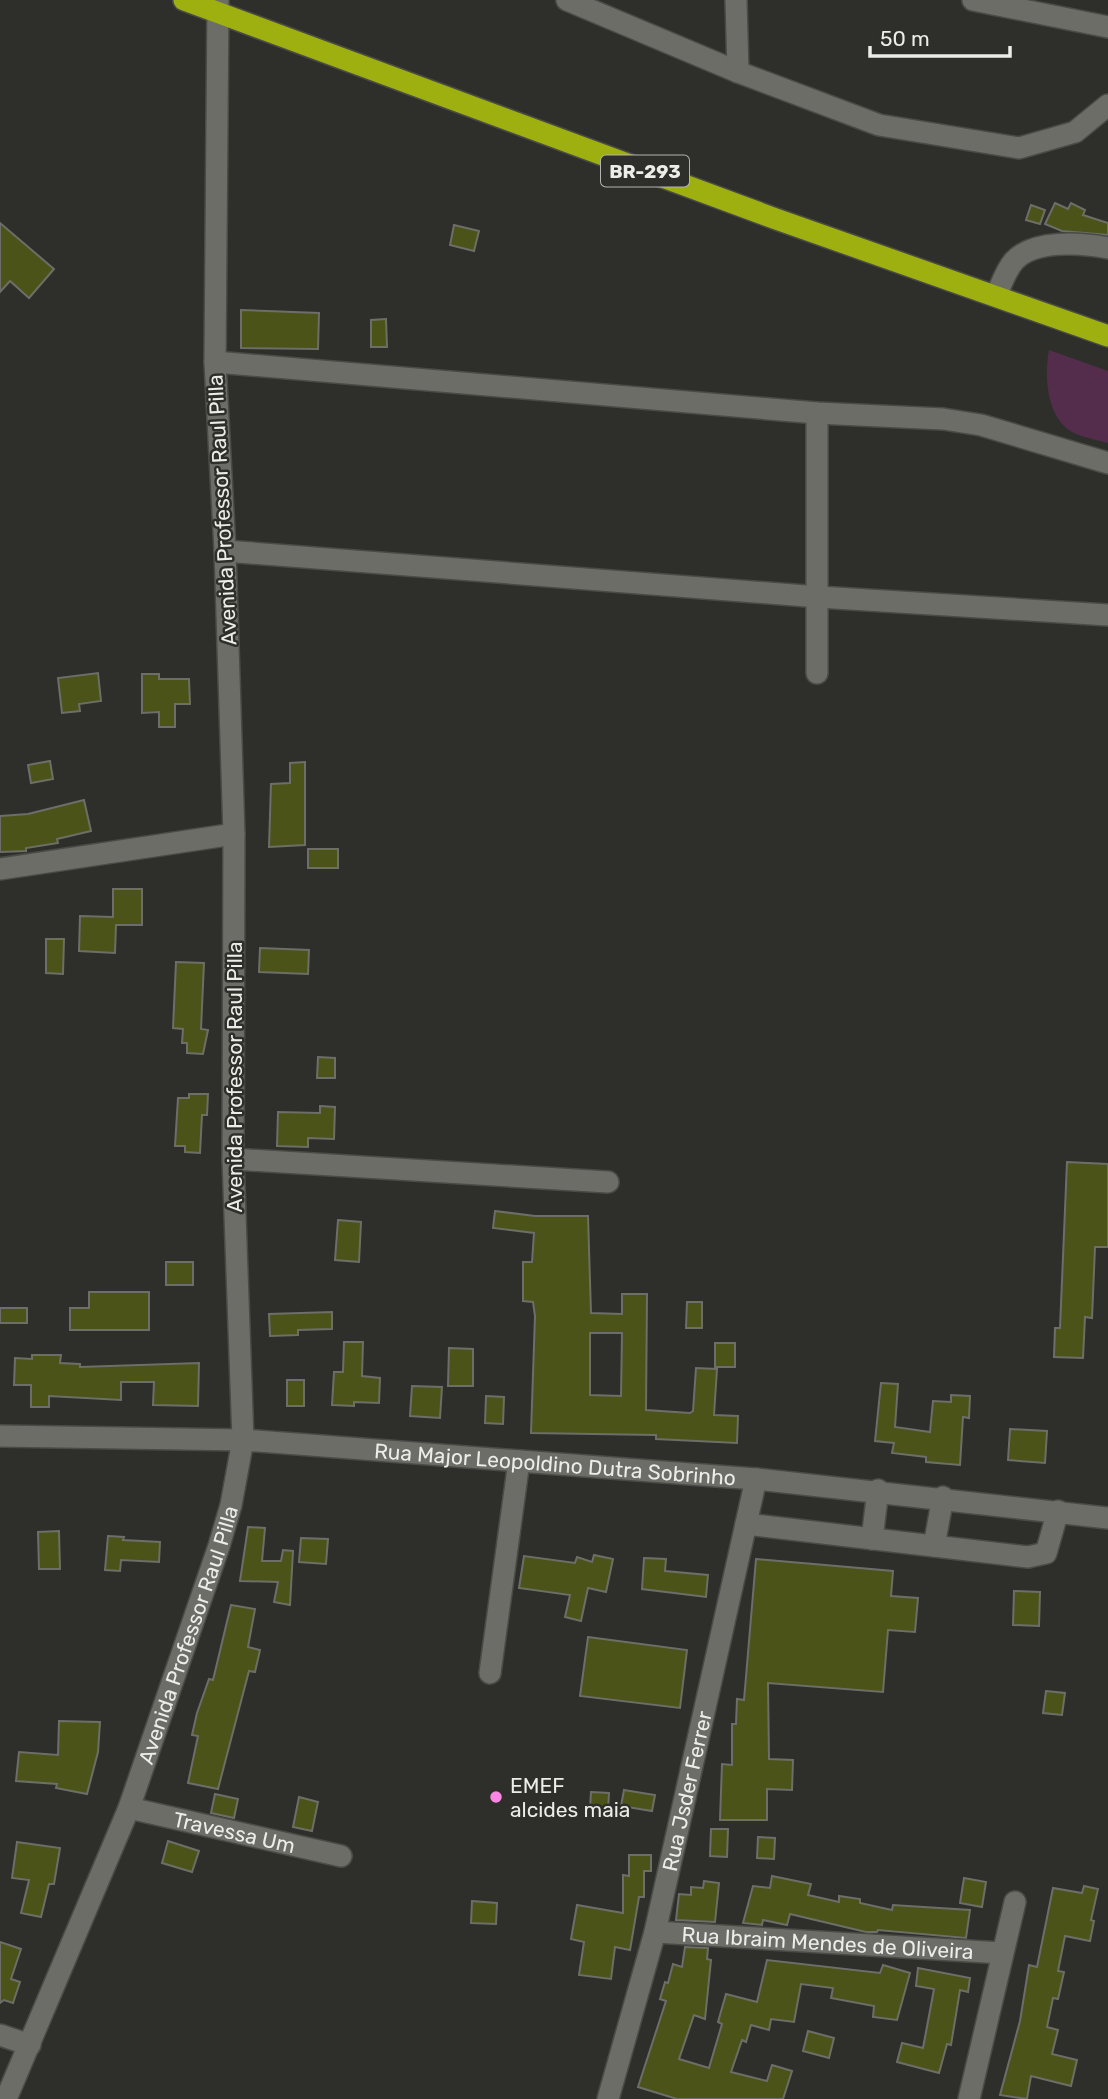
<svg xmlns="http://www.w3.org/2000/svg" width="1108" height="2099" viewBox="0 0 1108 2099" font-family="Rubik,sans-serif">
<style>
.green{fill:#532d4b}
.building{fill:#4b5319;stroke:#6d6e68;stroke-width:2;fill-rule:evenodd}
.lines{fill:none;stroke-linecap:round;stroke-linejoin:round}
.minor-casing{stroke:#4a4a46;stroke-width:24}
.highway-casing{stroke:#4a4a46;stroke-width:24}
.minor{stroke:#6c6d67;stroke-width:21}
.highway{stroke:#9eaf10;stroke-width:21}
.poi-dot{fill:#fc86e3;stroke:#2e2f2a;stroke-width:2.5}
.labels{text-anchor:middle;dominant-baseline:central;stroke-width:5;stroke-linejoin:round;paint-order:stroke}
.shield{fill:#2e2f2a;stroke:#b3b4b0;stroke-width:2}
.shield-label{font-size:19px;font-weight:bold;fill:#ecede9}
.street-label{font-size:21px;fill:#ecede9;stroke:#2e2f2a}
.poi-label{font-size:21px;fill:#ecede9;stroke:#2e2f2a;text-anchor:start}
</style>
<rect width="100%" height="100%" fill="#2e2f2a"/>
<!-- green -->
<path class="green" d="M1049,350L1108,371V443C1098,440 1086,438 1076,434C1046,421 1044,376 1049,350Z"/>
<!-- building -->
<g class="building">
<polygon points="1055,203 1068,209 1071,203 1085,210 1083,215 1108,223 1108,235 1062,231 1045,224"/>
<polygon points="1031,205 1045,210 1040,224 1026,220"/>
<polygon points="0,223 54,269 29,298 10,281 0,292"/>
<polygon points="454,225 479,231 474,251 450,245"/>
<polygon points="241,310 319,313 318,349 241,348"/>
<polygon points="386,319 387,347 371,347 371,320"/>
<polygon points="98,673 101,701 79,704 80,711 62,713 58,678"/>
<polygon points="142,674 159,674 159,679 189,679 190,704 175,704 175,727 159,727 159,712 142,713"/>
<polygon points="50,761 53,779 31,783 28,765"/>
<polygon points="305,762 305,845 269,847 271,784 290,783 290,763"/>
<polygon points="84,800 91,831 57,839 58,843 26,848 26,851 0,852 0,816 28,814"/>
<rect x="308" y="849" width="30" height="19"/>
<polygon points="113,889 142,889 142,925 116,925 115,953 79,951 80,916 113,917"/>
<polygon points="46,939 64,939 63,974 46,973"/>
<polygon points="260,948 309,950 308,974 259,972"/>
<polygon points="176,962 204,963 201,1029 208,1030 203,1054 187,1053 187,1043 182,1043 183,1029 173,1028"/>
<polygon points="318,1057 335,1058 335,1078 317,1078"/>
<polygon points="189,1094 208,1094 207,1115 202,1115 200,1153 185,1152 185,1146 175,1146 178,1098 189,1098"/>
<polygon points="320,1106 335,1107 334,1139 308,1138 308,1147 277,1146 278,1112 320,1113"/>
<polygon points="1067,1162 1108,1164 1108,1247 1095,1247 1092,1318 1085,1317 1083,1358 1054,1357 1055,1328 1060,1328"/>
<path d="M495,1211L535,1216H588L591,1313L622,1314V1294H647L646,1410L690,1413L693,1411L696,1368L717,1369L714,1415L738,1416L737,1443L656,1439V1435L531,1433L535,1316L533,1302L523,1301V1262H532L534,1233L493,1228ZM590,1333H622L621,1396L590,1395Z"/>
<polygon points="338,1220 361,1222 359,1262 335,1260"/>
<rect x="166" y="1262" width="27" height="23"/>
<polygon points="89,1292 149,1292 149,1330 70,1330 70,1308 89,1308"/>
<polygon points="687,1302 702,1302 702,1328 686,1328"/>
<rect x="0" y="1308" width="27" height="15"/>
<polygon points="332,1312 332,1329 298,1330 298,1335 270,1336 269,1314"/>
<polygon points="344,1342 363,1342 362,1376 380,1378 379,1403 354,1402 354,1406 332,1405 334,1372 343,1372"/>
<rect x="715" y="1343" width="20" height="24"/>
<polygon points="449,1348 473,1349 473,1386 448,1386"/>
<polygon points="32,1355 61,1355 60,1363 80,1364 80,1367 199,1363 198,1406 153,1405 154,1382 121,1382 121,1400 49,1396 49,1407 31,1407 31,1385 14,1385 15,1358 32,1359"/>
<rect x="287" y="1380" width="17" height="26"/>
<polygon points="881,1383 898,1384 895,1427 930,1432 933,1401 951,1402 951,1395 970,1396 969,1418 963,1417 960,1465 926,1462 926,1457 892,1453 894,1443 875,1441"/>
<polygon points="412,1386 442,1387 440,1418 410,1416"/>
<polygon points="486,1396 504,1397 503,1424 485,1423"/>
<polygon points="1010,1429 1047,1431 1045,1463 1008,1460"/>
<polygon points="248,1527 265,1528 262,1561 281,1561 283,1550 293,1551 290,1605 274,1602 278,1582 240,1581"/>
<polygon points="59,1531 60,1569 39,1569 38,1532"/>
<polygon points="108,1536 124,1537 123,1540 160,1542 159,1562 121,1560 120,1571 105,1570"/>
<polygon points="301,1538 328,1539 326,1564 299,1562"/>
<polygon points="594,1555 613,1559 606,1592 588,1588 581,1621 565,1617 570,1595 519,1588 524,1556 575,1563 577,1557 592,1562"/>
<polygon points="644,1558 666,1559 665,1571 708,1575 706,1597 642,1589"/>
<polygon points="756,1559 893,1571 891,1596 918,1598 915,1632 888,1630 883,1692 768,1683 769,1759 793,1760 792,1790 767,1789 767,1820 720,1820 722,1764 732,1765 732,1724 736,1724 737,1699 744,1700"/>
<polygon points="1014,1591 1040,1592 1039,1626 1013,1625"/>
<polygon points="231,1605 255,1609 248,1647 260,1650 255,1672 249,1671 218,1789 188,1783 198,1736 192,1735 197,1713 209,1679 213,1680"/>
<polygon points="588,1637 687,1650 680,1708 580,1696"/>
<polygon points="1046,1691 1065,1693 1062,1715 1043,1713"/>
<polygon points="59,1721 100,1722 98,1752 87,1794 56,1788 57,1784 16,1781 19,1752 58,1755"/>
<polygon points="624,1790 655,1795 652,1811 621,1806"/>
<polygon points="591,1792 609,1793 608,1810 590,1809"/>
<polygon points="215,1794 238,1799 234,1818 211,1813"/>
<polygon points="299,1797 318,1802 312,1831 293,1827"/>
<polygon points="711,1829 728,1829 727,1857 710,1856"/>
<polygon points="758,1837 775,1838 774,1859 757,1858"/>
<polygon points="168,1841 199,1851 192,1872 162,1863"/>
<polygon points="17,1842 60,1848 54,1884 49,1884 41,1917 21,1913 29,1880 12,1878"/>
<polygon points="629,1855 651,1855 651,1871 644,1871 644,1897 639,1897 630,1950 615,1947 611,1979 579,1975 584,1942 571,1939 577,1905 623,1913 623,1875 629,1876"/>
<polygon points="772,1876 811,1884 808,1895 839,1902 839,1896 860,1899 860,1903 892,1910 893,1905 970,1910 966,1938 878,1930 877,1932 866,1932 790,1914 787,1925 763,1920 762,1925 743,1923 753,1886 770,1888"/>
<polygon points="964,1878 986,1882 982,1907 960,1903"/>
<polygon points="704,1881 719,1883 715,1922 676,1920 679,1894 691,1895 691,1887 703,1888"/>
<polygon points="1084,1886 1098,1889 1091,1920 1094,1921 1090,1941 1065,1936 1058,1971 1064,1972 1058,1999 1053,1998 1047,2027 1058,2030 1052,2054 1077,2060 1071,2086 1031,2076 1027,2099 1000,2095 1020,2021 1029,1965 1037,1967 1053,1888 1082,1893"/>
<polygon points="472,1901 497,1903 496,1924 471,1923"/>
<polygon points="0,1942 21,1949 11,1979 20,1982 13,2003 4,2000 0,2003"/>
<polygon points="685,1947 708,1948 707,1959 711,1960 705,2019 694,2015 679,2059 709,2068 722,2024 718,2022 726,1994 757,2002 767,1960 880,1973 883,1965 910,1973 897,2020 873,2017 874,2006 831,1998 833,1988 801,1984 794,2022 771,2019 769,2030 751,2025 746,2042 742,2040 731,2072 767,2081 772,2065 792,2071 783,2099 677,2099 638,2087 666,2001 660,1999 665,1982 668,1983 673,1964 682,1967"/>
<polygon points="918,1968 970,1978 968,1992 960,1990 951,2045 947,2044 939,2073 897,2062 902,2043 923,2048 934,1989 916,1986"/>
<polygon points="808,2031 834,2038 829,2058 803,2051"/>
</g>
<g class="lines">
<defs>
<g id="minor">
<polyline points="567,0 738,72 879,125 1019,148 1075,132 1108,105"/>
<polyline points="736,0 738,72"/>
<polyline points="973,0 1108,27"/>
<path d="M996,296C1001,285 1006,270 1014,261C1034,239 1081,243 1108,248"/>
<polyline points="215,362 817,413 943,419 981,425 1108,463"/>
<polyline points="817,413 817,673"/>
<polyline points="225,551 819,597 1108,615"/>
<polyline points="0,869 234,834"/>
<polyline points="233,1159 608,1182"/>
<path id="s1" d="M0,1436L243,1440L756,1479L1108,1518"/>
<polyline points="746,1524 1028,1557 1046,1553 1058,1511"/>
<polyline points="872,1539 878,1490"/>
<polyline points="934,1546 943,1497"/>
<polyline points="490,1673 519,1461"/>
<path id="s2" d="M129,1808L341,1856"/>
<path id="s3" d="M655,1932L1002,1953"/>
<polyline points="0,2035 30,2045"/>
<path id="s4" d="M6,2099L129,1808L219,1546L231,1505L243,1440L233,1159L234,834L225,551L215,362L218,0"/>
<path id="s5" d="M608,2099L655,1932L756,1479"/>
<polyline points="969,2099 1015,1902"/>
</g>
<polyline id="highway" points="184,0 776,219 1108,336"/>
</defs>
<!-- minor casing -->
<use href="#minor" class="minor-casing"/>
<!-- highway casing -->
<use href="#highway" class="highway-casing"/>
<!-- minor -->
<use href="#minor" class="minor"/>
<!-- highway -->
<use href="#highway" class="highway"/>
</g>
<!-- markers -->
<circle class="poi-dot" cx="496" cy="1797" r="7"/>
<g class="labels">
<!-- shield labels -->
<rect class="shield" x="601" y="155.5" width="88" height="31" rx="5"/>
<g class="shield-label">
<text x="645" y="171">BR-293</text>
</g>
<!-- street labels -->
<g class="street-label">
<text transform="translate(222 510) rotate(-93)">Avenida Professor Raul Pilla</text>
<text transform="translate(234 1077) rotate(-90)">Avenida Professor Raul Pilla</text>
<text stroke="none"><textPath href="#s1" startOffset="556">Rua Major Leopoldino Dutra Sobrinho</textPath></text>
<text stroke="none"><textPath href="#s4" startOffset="499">Avenida Professor Raul Pilla</textPath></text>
<text stroke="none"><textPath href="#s5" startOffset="318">Rua Jsder Ferrer</textPath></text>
<text stroke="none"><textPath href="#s2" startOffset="108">Travessa Um</textPath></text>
<text stroke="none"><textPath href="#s3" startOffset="173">Rua Ibraim Mendes de Oliveira</textPath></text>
</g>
<!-- poi labels -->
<g class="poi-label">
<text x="510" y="1785">EMEF<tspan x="510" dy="24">alcides maia</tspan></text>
</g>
</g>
<!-- scale -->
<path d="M870 46v10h140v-10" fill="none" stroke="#ecede9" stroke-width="3.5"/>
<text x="880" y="46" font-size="21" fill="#ecede9" stroke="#2e2f2a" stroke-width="5" paint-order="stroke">50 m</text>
</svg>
